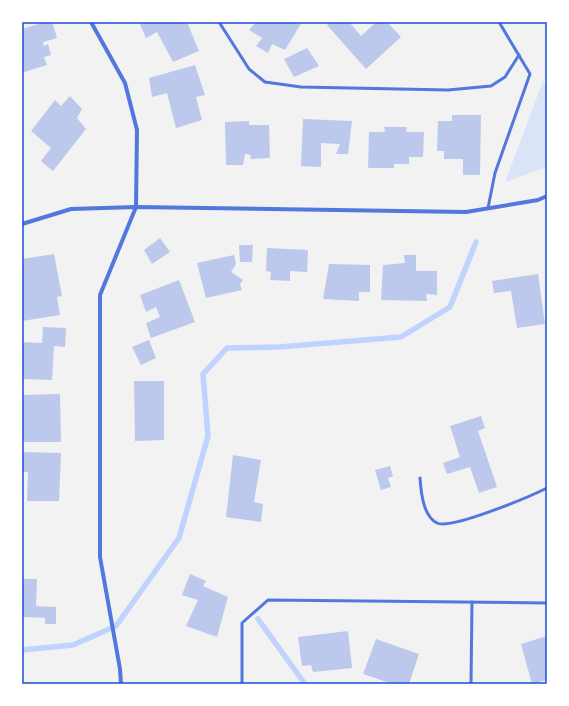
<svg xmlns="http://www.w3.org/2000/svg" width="569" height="706" viewBox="0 0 569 706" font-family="'Archivo Narrow',sans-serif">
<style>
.green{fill:#dbe4f7}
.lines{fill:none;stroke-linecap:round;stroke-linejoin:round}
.stream{stroke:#bfd3fe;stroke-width:5.5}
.building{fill:#bdc9ec}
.service{stroke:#5277de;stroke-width:3}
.minor{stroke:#5277de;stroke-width:4}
.neatline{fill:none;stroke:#1d4ed8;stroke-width:1.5}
</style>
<rect width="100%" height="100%" fill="#f2f2f2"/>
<!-- green -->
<polygon class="green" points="543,81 547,87 547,167 505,182"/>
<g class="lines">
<!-- stream -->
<g class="stream">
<polyline points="258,619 305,684"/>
<polyline points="22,650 73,645 116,626 179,538 208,436 203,374 227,348 279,347 401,337 450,307 476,242"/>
</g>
</g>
<!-- building -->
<g class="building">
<polygon points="45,22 52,22 57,38 43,42 44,46 48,44 51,55 44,57 47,65 24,72 22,66 22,29"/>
<polygon points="139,22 187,22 199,51 173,62 157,32 146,38"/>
<polygon points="256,22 302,22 285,50 272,44 268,53 256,46 262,38 249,30"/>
<polygon points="330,22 349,22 361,36 374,24 372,22 387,22 401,37 366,69 327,25"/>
<polygon points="307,48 319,66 294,77 284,59"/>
<polygon points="195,65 205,95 196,97 202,120 176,128 167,93 152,97 149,78"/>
<polygon points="70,96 82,109 77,118 86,129 53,171 41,161 51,148 31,131 55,100 61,106"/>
<polygon points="452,115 481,115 480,175 463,175 463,159 444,159 444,151 437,151 438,121 452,121"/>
<polygon points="303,119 352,121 348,154 336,154 340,144 321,143 321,167 301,166"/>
<polygon points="249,121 249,125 269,125 270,158 250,159 251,155 245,154 243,165 226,165 225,122"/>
<polygon points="384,127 407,127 406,132 424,132 423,157 409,157 409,164 394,164 394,168 368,168 369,132 385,132"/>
<polygon points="160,238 170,252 152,264 144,250"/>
<polygon points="239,245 253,245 252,262 240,262"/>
<polygon points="267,248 308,250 307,272 290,271 290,281 270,280 271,272 266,271"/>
<polygon points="54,254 62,296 57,297 60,315 22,321 22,259"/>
<polygon points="234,255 236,264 231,272 243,280 240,284 242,290 206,298 197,263"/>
<polygon points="404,255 416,255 416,271 437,271 437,295 426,294 427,301 381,300 383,265 405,263"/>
<polygon points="329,264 370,265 370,292 359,292 359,301 323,299"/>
<polygon points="538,274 545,324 517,328 511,291 494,293 492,281"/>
<polygon points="179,280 195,322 151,338 146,323 160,317 156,307 146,312 140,295"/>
<polygon points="43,327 66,328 65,347 54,346 52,380 22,379 22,342 42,343"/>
<polygon points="149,340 156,358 141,365 132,347"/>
<polygon points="134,381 164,381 164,440 135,441"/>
<polygon points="60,394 61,442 22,442 22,395"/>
<polygon points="481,416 485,428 478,431 497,487 479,493 470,467 447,474 443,463 460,457 450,426"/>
<polygon points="22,452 61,453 59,501 27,501 28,472 22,472"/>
<polygon points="233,455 261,460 254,502 263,504 261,522 226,517"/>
<polygon points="390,466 393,476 388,478 391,487 381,490 375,470"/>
<polygon points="190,574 206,581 203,586 228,597 217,637 186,626 198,600 182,595"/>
<polygon points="22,579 37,579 36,606 56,607 56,624 45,624 45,618 22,617"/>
<polygon points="348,631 352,668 313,672 311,665 302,666 298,637"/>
<polygon points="547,636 547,680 532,684 521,644"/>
<polygon points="376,639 419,654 409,684 393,684 363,674"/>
</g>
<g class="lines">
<!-- service -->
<g class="service">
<polyline points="219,22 249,69 265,82 301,87 448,90 491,86 505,77 519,55"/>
<polyline points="488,208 495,173 530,74 499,22"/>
<path d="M420,478C421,492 423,516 437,523C451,530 531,496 547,488"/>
<polyline points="242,684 242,623 268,600 547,603"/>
<polyline points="471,684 472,602"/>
</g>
<!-- minor -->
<g class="minor">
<polyline points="91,22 125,83 137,130 136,207 100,295 100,557 120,669 121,684"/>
<polyline points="22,224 71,209 136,207 466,212 538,200 547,196"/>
</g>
</g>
<!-- border -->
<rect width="569" height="706" fill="none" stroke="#ffffff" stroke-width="46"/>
<rect x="23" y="23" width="523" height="660" class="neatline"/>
</svg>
